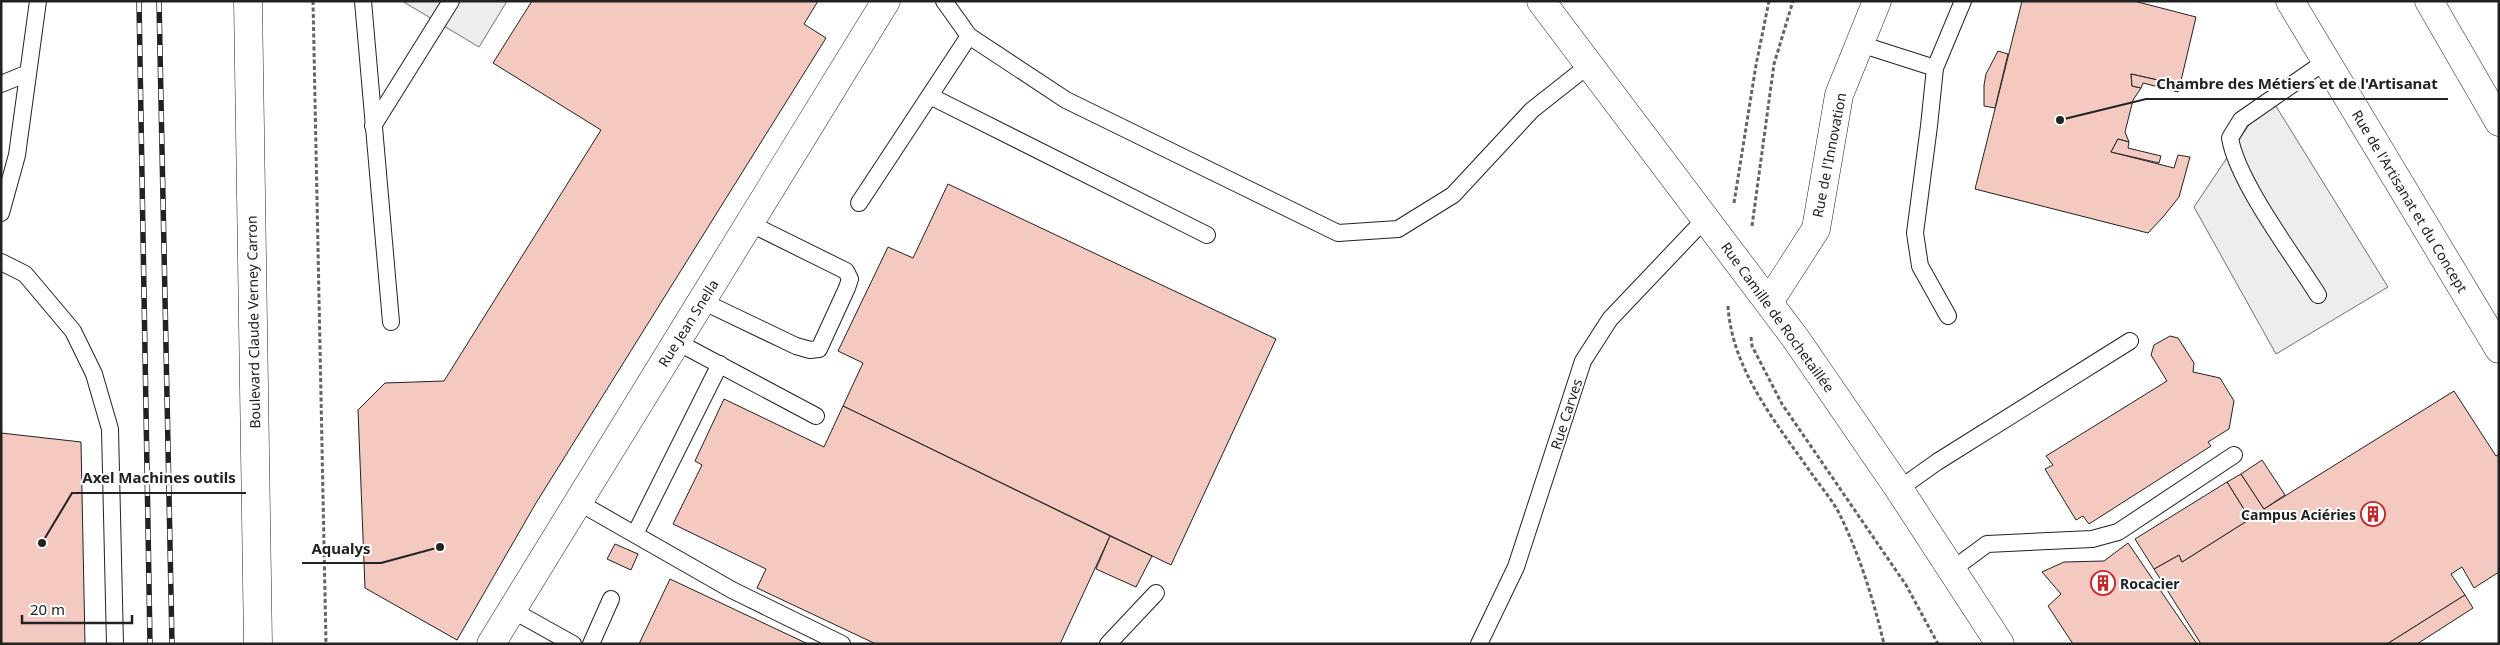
<svg xmlns="http://www.w3.org/2000/svg" width="2500" height="645" viewBox="0 0 2500 645" font-family="'Noto Sans',sans-serif">
<style>
.parking{fill:#ededed;stroke:#6f6f6f}
.building{fill:#f3c9c0;stroke:#222}
.lines{fill:none;stroke-linecap:round;stroke-linejoin:round}
.lane-casing{stroke:#222;stroke-width:18}
.street-casing{stroke:#222;stroke-width:29}
.secondary-casing{stroke:#222;stroke-width:29}
.path{stroke:#646464;stroke-width:3;stroke-dasharray:4 2.5;stroke-linecap:butt}
.lane{stroke:#fff;stroke-width:16}
.street{stroke:#fff;stroke-width:28}
.secondary{stroke:#fff;stroke-width:28}
.rail-casing{stroke:#222;stroke-width:5.5}
.rail{stroke:#fff;stroke-width:4;stroke-dasharray:11;stroke-linecap:butt}
.labels{text-anchor:middle;dominant-baseline:central;stroke-width:4;stroke-linejoin:round;paint-order:stroke}
.street-label{font-size:14px;fill:#222;stroke:#fff}
.poi-label{font-size:14px;font-weight:bold;fill:#222;stroke:#fff;text-anchor:end}
.leader{fill:none;stroke:#222;stroke-width:2}
.callout-dot{fill:#222;stroke:#fff;stroke-width:2}
.callout-label{font-size:15px;text-anchor:middle;font-weight:bold;fill:#222;stroke:#fff;stroke-width:4;stroke-linejoin:round;paint-order:stroke}
</style>
<rect width="100%" height="100%" fill="#fff"/>
<!-- parking -->
<g class="parking">
<polygon points="402,1 507,1 479,47"/>
<polygon points="2269,95 2388,287 2276,354 2194,207"/>
</g>
<!-- building -->
<g class="building">
<polygon points="532,1 818,1 804,24 826,38 536,503 457,640 365,588 358,410 385,383 444,381 601,130 493,63"/>
<polygon points="2022,1 2134,1 2196,17 2180,85 2131,74 2132,86 2141,88 2133,100 2125,132 2129,142 2118,139 2111,152 2174,168 2178,155 2190,157 2179,197 2163,217 2148,233 1975,189"/>
<polygon points="1998,51 2008,54 1995,108 1984,106 1984,85 1986,74"/>
<polygon points="2131,74 2180,85 2178,92 2143,83 2141,88 2132,86"/>
<polygon points="2118,139 2129,142 2128,148 2161,156 2159,163 2111,152"/>
<polygon points="948,184 1276,339 1171,565 843,406 863,363 838,351 888,247 913,258"/>
<polygon points="2170,336 2178,338 2194,363 2193,372 2220,378 2234,401 2229,429 2208,442 2211,446 2089,524 2083,516 2076,520 2045,469 2053,465 2046,456 2167,381 2151,355 2154,345"/>
<polygon points="2454,391 2496,456 2499,454 2499,572 2474,588 2462,567 2451,574 2465,595 2387,644 2201,644 2154,569 2179,555 2182,562 2250,519 2227,482 2241,474 2264,509"/>
<polygon points="724,399 824,447 843,406 1110,536 1060,644 876,644 757,588 766,569 673,524 702,465 695,461"/>
<polygon points="1,433 81,442 85,644 1,644"/>
<polygon points="2262,460 2285,495 2264,509 2241,474"/>
<polygon points="2227,482 2250,519 2182,562 2179,555 2154,569 2135,539"/>
<polygon points="1110,536 1152,556 1136,587 1096,569"/>
<polygon points="2128,543 2197,644 2073,644 2048,606 2061,594 2042,572 2064,562 2104,561"/>
<polygon points="615,544 638,554 631,570 607,559"/>
<polygon points="670,579 808,644 639,644"/>
<polygon points="2465,595 2473,608 2417,644 2387,644"/>
</g>
<g class="lines">
<defs>
<g id="lane">
<polyline points="363,1 391,322"/>
<polyline points="944,1 969,36 1066,100 1338,233 1398,229 1453,195 1532,110 1589,65"/>
<polyline points="1860,44 1935,68"/>
<polyline points="1,84 28,73"/>
<polyline points="930,96 1207,235"/>
<polyline points="373,126 451,1"/>
<polyline points="859,203 969,36"/>
<polyline points="1,213 17,155 38,1"/>
<polyline points="1,262 25,274 73,331 94,374 110,429 115,644"/>
<path d="M2318,295C2293,255 2237,181 2230,138L2241,120L2326,61"/>
<polyline points="702,301 796,346 810,350 819,349 847,288 850,279 846,271 749,223"/>
<polyline points="1948,316 1920,266 1915,233 1929,126 1935,68 1963,1"/>
<polyline points="677,342 816,416"/>
<polyline points="1899,489 1937,462 2130,341"/>
<polyline points="578,502 732,590 842,644"/>
<polyline points="635,534 720,364"/>
<polyline points="1953,569 1987,544 2092,539 2118,532 2234,455"/>
<polyline points="512,610 573,644"/>
<polyline points="591,644 611,599"/>
<polyline points="1108,644 1156,593"/>
<polyline points="1479,644 1516,567 1583,361 1610,319 1706,218"/>
</g>
<g id="street">
<polyline points="1541,1 1796,339 1899,489 2000,644"/>
<polyline points="2290,1 2499,349"/>
<polyline points="2429,1 2499,122"/>
<polyline points="1769,302 1816,229 1839,95 1877,1"/>
<polyline points="491,644 886,1"/>
</g>
<polyline id="secondary" points="248,1 258,644"/>
</defs>
<!-- lane casing -->
<use href="#lane" class="lane-casing"/>
<!-- street casing -->
<use href="#street" class="street-casing"/>
<!-- secondary casing -->
<use href="#secondary" class="secondary-casing"/>
<!-- path -->
<g class="path">
<polyline points="313,1 326,644"/>
<polyline points="1734,203 1756,65 1769,1"/>
<polyline points="1752,226 1774,64 1793,1"/>
<path d="M1728,306C1732,371 1778,425 1814,477C1822,488 1831,499 1838,511C1859,553 1873,598 1884,644"/>
<polyline points="1751,337 1752,346 1782,404 1906,585 1938,644"/>
</g>
<!-- lane -->
<use href="#lane" class="lane"/>
<!-- street -->
<use href="#street" class="street"/>
<!-- secondary -->
<use href="#secondary" class="secondary"/>
<defs>
<g id="rail">
<polyline points="139,1 150,644"/>
<polyline points="159,1 172,644"/>
</g>
</defs>
<!-- rail casing -->
<use href="#rail" class="rail-casing"/>
<!-- rail -->
<use href="#rail" class="rail"/>
</g>
<!-- icons -->
<defs>
<symbol id="building-ring" viewBox="-11 -11 22 22"><circle r="9.5" fill="#fff" stroke="#c62828" stroke-width="1.5"/><path d="M-4-6H4V6H1V3H-1V6H-4ZM-2.5-4.3h1.7v1.8h-1.7ZM.8-4.3h1.7v1.8H.8ZM-2.5-1h1.7V.8h-1.7ZM.8-1h1.7V.8H.8Z" fill="#c62828"/></symbol>
</defs>
<g fill-rule="evenodd">
<use href="#building-ring" x="2359" y="500" width="28" height="28"/>
<use href="#building-ring" x="2089" y="569" width="28" height="28"/>
</g>
<g class="labels">
<!-- street labels -->
<g class="street-label">
<text transform="translate(1829 155) rotate(-79)">Rue de l'Innovation</text>
<text transform="translate(2410 201) rotate(59)">Rue de l'Artisanat et du Concept</text>
<text transform="translate(1778 317) rotate(54)">Rue Camille de Rochetaillée</text>
<text transform="translate(253 322) rotate(-91)">Boulevard Claude Verney Carron</text>
<text transform="translate(688 323) rotate(-58)">Rue Jean Snella</text>
<text transform="translate(1566 414) rotate(-72)">Rue Carves</text>
</g>
<!-- poi labels -->
<g class="poi-label">
<text x="2356" y="514">Campus Aciéries</text>
<text x="2120" y="583" text-anchor="start">Rocacier</text>
</g>
</g>
<!-- callouts -->
<path class="leader" d="M2060 120L2146 99H2448M42 543L72 493H246M440 547L381 563H302"/>
<g class="callout-dot">
<circle cx="2060" cy="120" r="5"/>
<circle cx="42" cy="543" r="5"/>
<circle cx="440" cy="547" r="5"/>
</g>
<g class="callout-label">
<text x="2297" y="89">Chambre des Métiers et de l'Artisanat</text>
<text x="159" y="483">Axel Machines outils</text>
<text x="341" y="554">Aqualys</text>
</g>
<!-- border -->
<rect width="2500" height="645" fill="none" stroke="#222222" stroke-width="5"/>
<!-- scale -->
<path d="M22 615v8h110v-8" fill="none" stroke="#222222" stroke-width="2.5"/>
<text x="30" y="615" font-size="15" fill="#222222" stroke="#ffffff" stroke-width="4" paint-order="stroke">20 m</text>
</svg>
